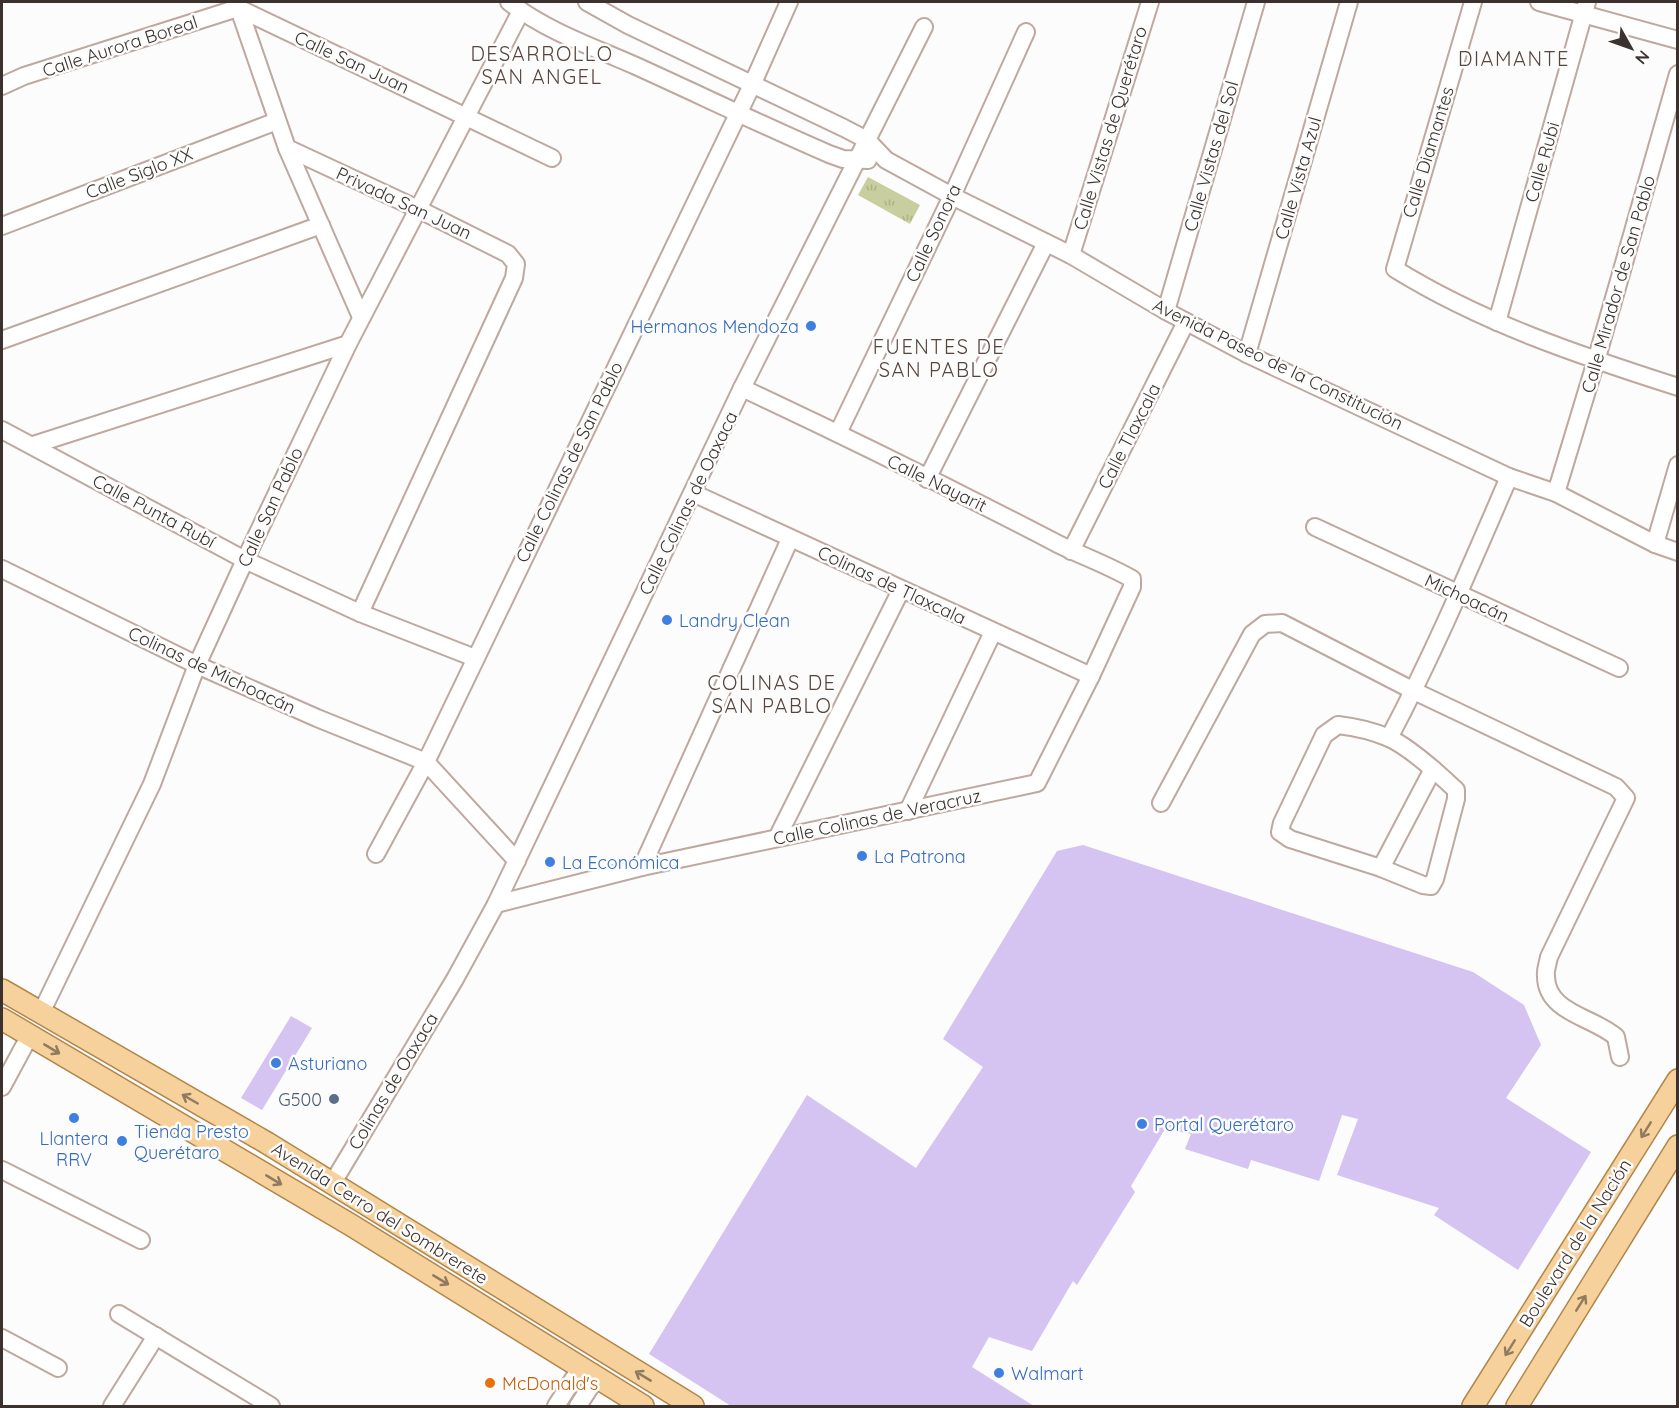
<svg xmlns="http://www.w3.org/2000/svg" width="1679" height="1408" viewBox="0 0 1679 1408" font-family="Quicksand,sans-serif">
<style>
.grass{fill:url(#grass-tufts)}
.building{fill:#d5c3f1}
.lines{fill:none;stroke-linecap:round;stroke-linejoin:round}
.minor-casing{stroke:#bea8a0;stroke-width:20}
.major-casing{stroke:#b1864b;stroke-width:24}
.minor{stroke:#fff;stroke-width:16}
.major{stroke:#f7d19c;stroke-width:21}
.oneway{stroke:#907a60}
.shop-dot{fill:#3f7fe0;stroke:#fbfcfb;stroke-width:2}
.service-dot{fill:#5c6f8a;stroke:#fbfcfb;stroke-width:2}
.food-dot{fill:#e8710a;stroke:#fbfcfb;stroke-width:2}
.labels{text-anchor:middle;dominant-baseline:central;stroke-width:5;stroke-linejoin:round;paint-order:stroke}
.street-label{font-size:18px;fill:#3b322f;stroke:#fbfcfb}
.shop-label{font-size:18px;fill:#366cbe;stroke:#fbfcfb;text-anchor:start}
.service-label{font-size:18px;fill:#4e5e75;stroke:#fbfcfb;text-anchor:end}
.food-label{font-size:18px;fill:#c56008;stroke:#fbfcfb;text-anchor:start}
.neighbourhood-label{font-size:20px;letter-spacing:1.5px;fill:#56443d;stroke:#fbfcfb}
</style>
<defs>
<pattern id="grass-tufts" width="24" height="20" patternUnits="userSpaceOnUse" patternTransform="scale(1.5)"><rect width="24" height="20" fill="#c8ce9d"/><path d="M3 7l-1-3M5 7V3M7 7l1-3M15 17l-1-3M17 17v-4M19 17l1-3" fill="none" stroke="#adb188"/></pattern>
</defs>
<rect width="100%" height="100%" fill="#fbfcfb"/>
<!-- grass -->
<polygon class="grass" points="868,177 920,205 910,224 858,195"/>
<!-- building -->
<g class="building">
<polygon points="1083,845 1473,972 1524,1005 1541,1045 1506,1098 1591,1152 1518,1270 1434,1215 1439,1208 1337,1175 1358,1119 1342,1115 1319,1181 1251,1160 1248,1169 1185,1149 1191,1134 1165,1129 1131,1186 1135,1192 1077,1285 1073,1281 1032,1351 989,1337 972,1367 1034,1406 731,1406 649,1354 807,1095 916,1168 983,1067 943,1039 1057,851"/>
<polygon points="291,1016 312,1028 262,1110 241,1098"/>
</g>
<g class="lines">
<defs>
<g id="minor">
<path d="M509,2C546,31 593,47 636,66C700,95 764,126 829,154L843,159L868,160"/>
<polyline points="587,2 628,25 844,128 867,140 886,160 952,196 1071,255 1166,311 1247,354 1509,477 1556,493 1655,544 1678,552"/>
<path d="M1473,2L1395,269C1482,323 1581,356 1678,387"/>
<polyline points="1539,2 1678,40"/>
<polyline points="237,3 287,148 361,317"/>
<polyline points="2,86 24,76 238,8 552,158"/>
<polyline points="287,148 418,209 508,254 516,264 514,278 360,613"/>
<polyline points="2,226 277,121"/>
<polyline points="1071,255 1150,2"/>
<polyline points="1166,311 1256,2"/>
<polyline points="1497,322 1587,2"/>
<polyline points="2,340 321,225"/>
<polyline points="1247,354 1349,2"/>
<polyline points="2,430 245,560 360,613 475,658"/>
<polyline points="838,433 952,196 1026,32"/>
<polyline points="33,445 348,344"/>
<polyline points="927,479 1046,243"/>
<polyline points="693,493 1091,676"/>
<polyline points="1556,493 1596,361 1678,74"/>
<polyline points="1315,527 1619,668"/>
<polyline points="1655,544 1678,465"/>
<polyline points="1071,551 1186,322"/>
<polyline points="2,569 197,665 317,718 426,762 517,861"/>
<path d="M1338,725C1355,727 1373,731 1389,738C1409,747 1439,774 1456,790V799L1435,879L1431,886L1423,885L1381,868L1290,839L1280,832L1282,823L1324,735Z"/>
<path d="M1389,738C1434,653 1471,565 1509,477"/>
<path d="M1161,803L1252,634L1265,624L1282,623L1414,691L1616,787L1626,798L1549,957C1548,963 1545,970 1546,976C1546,1013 1594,1017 1616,1037L1620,1057"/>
<polyline points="908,811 993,632"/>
<polyline points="777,838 901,590"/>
<polyline points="376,854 426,762 752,85 789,2"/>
<polyline points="642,867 790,539"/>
<polyline points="1381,868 1433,769"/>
<path d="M496,904L642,867L1037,783L1091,676L1132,587V579C1108,565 1082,556 1058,544C954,490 849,438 742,388"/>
<polyline points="41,1013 152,784 197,665 245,560 348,344 521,11"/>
<polyline points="2,1087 30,1035"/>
<polyline points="2,1170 141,1240"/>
<polyline points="332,1184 455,979 496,904 742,388 924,27"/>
<polyline points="119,1314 271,1406"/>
<polyline points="2,1338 58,1368"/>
<polyline points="112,1406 156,1336"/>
<polyline points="556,1406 581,1367"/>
<polyline points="578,1406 596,1378"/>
</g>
<g id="major">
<polyline points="2,990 267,1143 693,1406"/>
<polyline points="2,1019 351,1225 643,1406"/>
<polyline points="1473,1406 1678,1080"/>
<polyline points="1517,1406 1678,1146"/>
</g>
</defs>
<!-- minor casing -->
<use href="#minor" class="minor-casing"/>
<!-- major casing -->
<use href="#major" class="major-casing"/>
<!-- minor -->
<use href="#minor" class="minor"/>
<!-- major -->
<use href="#major" class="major"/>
</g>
<!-- one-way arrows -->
<defs><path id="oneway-shaft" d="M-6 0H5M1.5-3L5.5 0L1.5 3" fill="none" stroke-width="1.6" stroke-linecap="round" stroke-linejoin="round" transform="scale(1.5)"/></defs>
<g class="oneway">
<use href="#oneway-shaft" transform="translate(52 1049) rotate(31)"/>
<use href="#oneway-shaft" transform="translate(190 1099) rotate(-150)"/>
<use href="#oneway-shaft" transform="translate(1646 1130) rotate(122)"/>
<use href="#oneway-shaft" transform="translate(274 1180) rotate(31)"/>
<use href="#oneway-shaft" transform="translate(441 1280) rotate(31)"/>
<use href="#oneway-shaft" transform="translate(1581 1303) rotate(-58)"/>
<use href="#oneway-shaft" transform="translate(1510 1348) rotate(122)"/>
<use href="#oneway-shaft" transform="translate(643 1376) rotate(-149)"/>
</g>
<!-- markers -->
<g class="shop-dot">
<circle cx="811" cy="326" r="6"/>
<circle cx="667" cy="620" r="6"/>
<circle cx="862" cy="856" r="6"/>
<circle cx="550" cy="862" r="6"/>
<circle cx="276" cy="1063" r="6"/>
<circle cx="74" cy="1118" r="6"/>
<circle cx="1142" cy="1124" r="6"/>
<circle cx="122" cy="1141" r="6"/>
<circle cx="999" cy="1373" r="6"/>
</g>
<circle class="service-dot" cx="334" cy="1099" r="6"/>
<circle class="food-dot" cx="490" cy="1383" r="6"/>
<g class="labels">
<!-- street labels -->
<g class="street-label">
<text transform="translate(120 46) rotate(-18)">Calle Aurora Boreal</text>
<text transform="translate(352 62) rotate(25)">Calle San Juan</text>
<text transform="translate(1110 128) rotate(-73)">Calle Vistas de Querétaro</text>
<text transform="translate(1428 152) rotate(-73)">Calle Diamantes</text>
<text transform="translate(1211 156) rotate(-74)">Calle Vistas del Sol</text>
<text transform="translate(1542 162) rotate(-74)">Calle Rubi</text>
<text transform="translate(139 173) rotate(-21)">Calle Siglo XX</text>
<text transform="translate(1298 178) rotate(-74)">Calle Vista Azul</text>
<text transform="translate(404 203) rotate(25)">Privada San Juan</text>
<text transform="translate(933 233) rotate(-65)">Calle Sonora</text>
<text transform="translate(1618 284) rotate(-74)">Calle Mirador de San Pablo</text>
<text transform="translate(1278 364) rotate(26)">Avenida Paseo de la Constitución</text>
<text transform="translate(1129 436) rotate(-63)">Calle Tlaxcala</text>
<text transform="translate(569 462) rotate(-64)">Calle Colinas de San Pablo</text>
<text transform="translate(937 483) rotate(26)">Calle Nayarit</text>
<text transform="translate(688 503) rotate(-64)">Calle Colinas de Oaxaca</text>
<text transform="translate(270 507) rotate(-65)">Calle San Pablo</text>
<text transform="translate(154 511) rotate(28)">Calle Punta Rubí</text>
<text transform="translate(892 585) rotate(25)">Colinas de Tlaxcala</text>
<text transform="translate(1467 598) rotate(25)">Michoacán</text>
<text transform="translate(212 670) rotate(25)">Colinas de Michoacán</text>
<text transform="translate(877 817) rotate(-12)">Calle Colinas de Veracruz</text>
<text transform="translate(393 1081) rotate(-59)">Colinas de Oaxaca</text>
<text transform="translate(380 1213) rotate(32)">Avenida Cerro del Sombrerete</text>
<text transform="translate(1575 1243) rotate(-58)">Boulevard de la Nación</text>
</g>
<!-- shop labels -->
<g class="shop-label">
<text x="799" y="326" text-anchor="end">Hermanos Mendoza</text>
<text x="679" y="620">Landry Clean</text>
<text x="874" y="856">La Patrona</text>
<text x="562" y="862">La Económica</text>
<text x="288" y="1063">Asturiano</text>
<text x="1154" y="1124">Portal Querétaro</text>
<text x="134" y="1131">Tienda Presto<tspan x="134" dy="21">Querétaro</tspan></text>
<text x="74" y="1138" text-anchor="middle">Llantera<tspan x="74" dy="21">RRV</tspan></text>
<text x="1011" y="1373">Walmart</text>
</g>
<!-- service labels -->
<g class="service-label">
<text x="322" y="1099">G500</text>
</g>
<!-- food labels -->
<g class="food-label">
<text x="502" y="1383">McDonald's</text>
</g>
<!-- neighbourhood labels -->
<g class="neighbourhood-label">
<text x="542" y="53">DESARROLLO<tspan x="542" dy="23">SAN ANGEL</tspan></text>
<text x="1514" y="58">DIAMANTE</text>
<text x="939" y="346">FUENTES DE<tspan x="939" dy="23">SAN PABLO</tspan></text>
<text x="772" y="682">COLINAS DE<tspan x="772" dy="23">SAN PABLO</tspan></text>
</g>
</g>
<!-- border -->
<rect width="1679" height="1408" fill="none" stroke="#3b322f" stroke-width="6"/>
<!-- north arrow -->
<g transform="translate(1631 48) rotate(130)" stroke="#fbfcfb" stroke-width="4.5" paint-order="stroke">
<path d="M0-4.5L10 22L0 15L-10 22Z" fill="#3b322f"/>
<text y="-9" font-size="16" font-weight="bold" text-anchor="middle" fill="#3b322f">N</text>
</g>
</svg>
